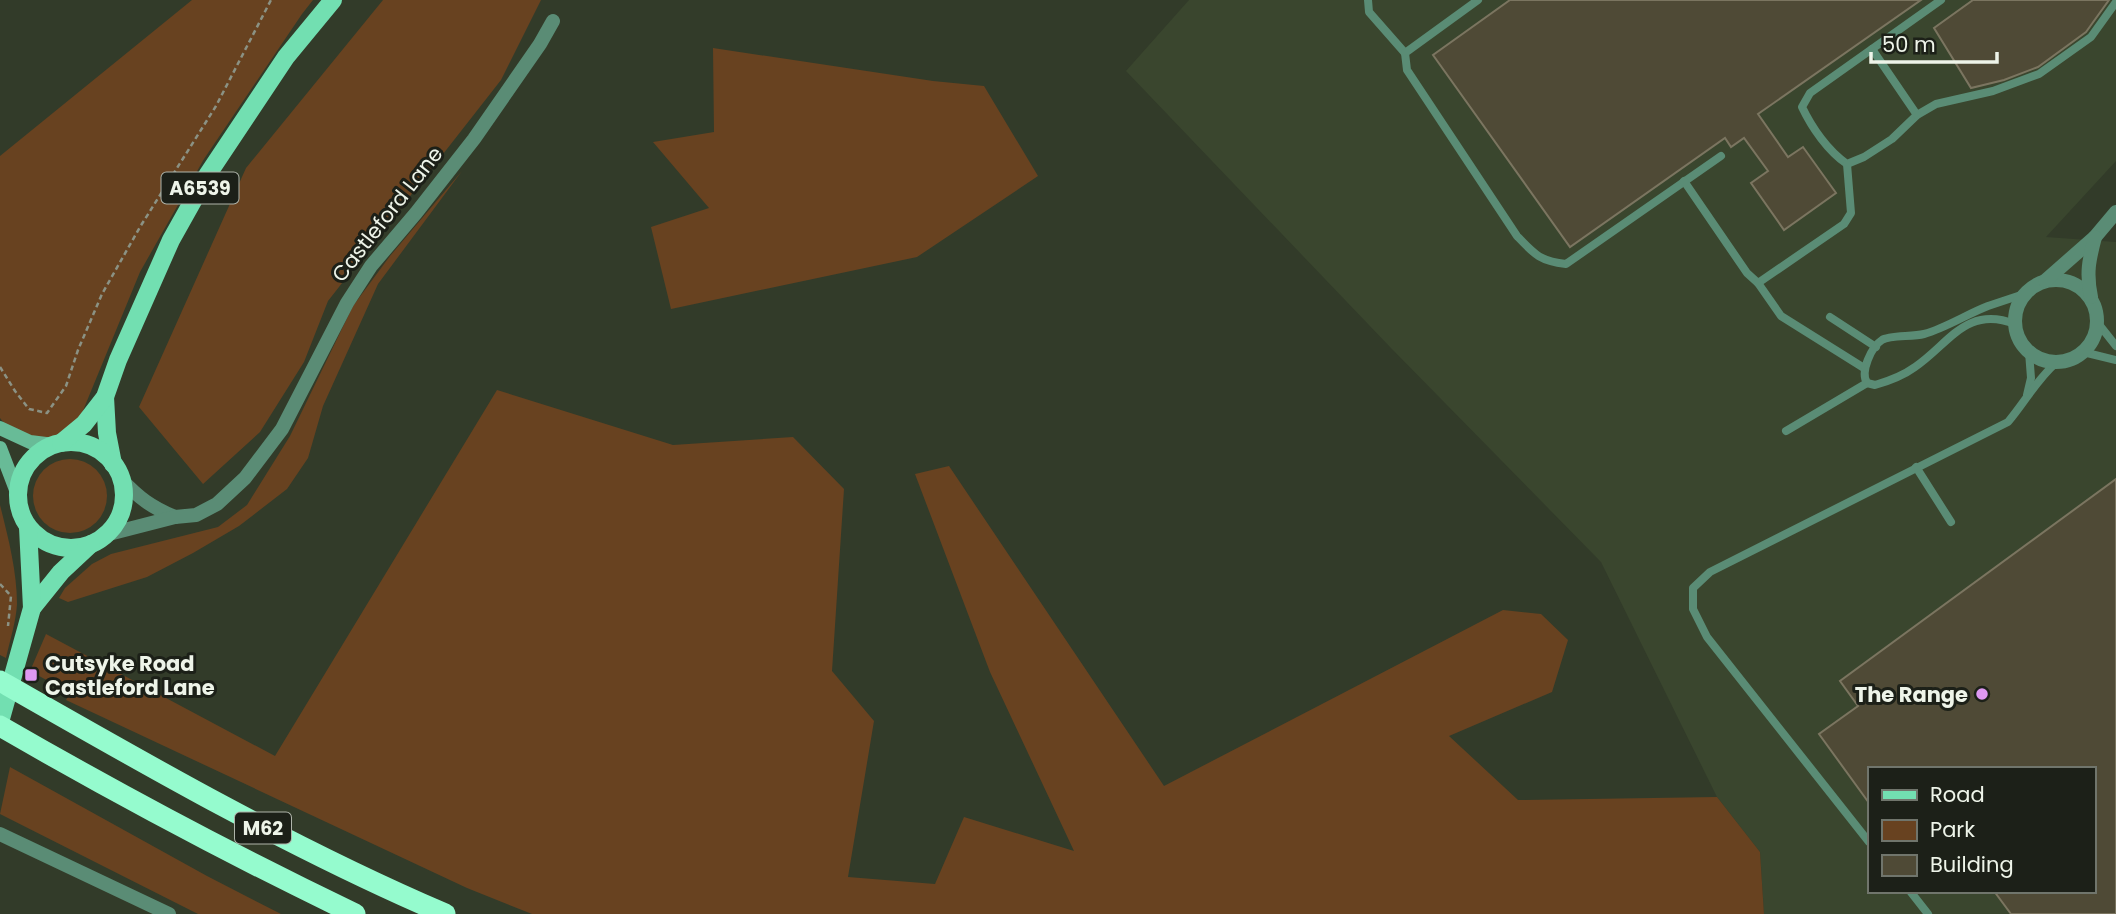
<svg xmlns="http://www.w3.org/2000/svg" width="2116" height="914" viewBox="0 0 2116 914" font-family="Poppins,sans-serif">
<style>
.built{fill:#3a462e;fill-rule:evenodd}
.green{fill:#684220}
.building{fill:#4f4a36;stroke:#7b7560;stroke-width:2}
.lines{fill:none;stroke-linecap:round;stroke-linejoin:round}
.path{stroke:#8b9284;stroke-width:2.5;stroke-dasharray:5 3.5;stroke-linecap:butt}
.service{stroke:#5a8c75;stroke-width:8}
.minor{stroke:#5a8c75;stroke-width:14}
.secondary{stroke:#68bb97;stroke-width:14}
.primary{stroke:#72dfb1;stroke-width:18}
.motorway{stroke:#95fbce;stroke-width:21}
.poi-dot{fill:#de98f2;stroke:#1c2018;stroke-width:2.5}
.labels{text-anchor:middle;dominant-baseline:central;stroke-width:6;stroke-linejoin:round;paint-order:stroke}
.shield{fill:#1c2018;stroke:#afb4aa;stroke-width:2}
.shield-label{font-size:19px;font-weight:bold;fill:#eef4e9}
.street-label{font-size:21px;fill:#eef4e9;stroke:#1c2018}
.poi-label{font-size:21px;font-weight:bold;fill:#eef4e9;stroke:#1c2018;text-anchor:start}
</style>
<rect width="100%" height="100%" fill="#323b29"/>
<!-- built -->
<path class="built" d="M1189,0H2116V161L2046,237L2116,242V914H1764L1760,852L1717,797L1601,562L1390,347L1126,71ZM1869,769H2093V891H1869Z"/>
<!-- green -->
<g class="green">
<path d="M192,0H313L302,14L204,159L140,272L82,413C64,436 47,446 19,431C11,427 5,425 0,418V156Z"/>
<polygon points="383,0 541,0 501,80 328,301 304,362 260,432 203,484 139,407 246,168"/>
<polygon points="713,48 933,81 984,86 1038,176 917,257 671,309 651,227 709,208 653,142 714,132"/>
<polygon points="462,171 378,284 323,406 308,458 287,489 239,526 193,553 147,577 68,602 59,598 65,588 92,564 111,554 218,527 247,505 290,436 353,306 390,256"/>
<polygon points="497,390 673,445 793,437 844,489 832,671 874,721 848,877 935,884 964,817 1074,851 990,672 915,474 949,466 1164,786 1503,610 1541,614 1568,640 1552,692 1449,736 1518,800 1717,797 1760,852 1764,914 532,914 467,888 66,700 70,693 30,671 46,634 275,756"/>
<circle cx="70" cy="496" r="37"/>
<path d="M0,505C8,537 17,571 17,604C16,622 10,640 6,658L0,655Z"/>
<polygon points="10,767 207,876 281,914 198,914 0,814"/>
</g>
<!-- building -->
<g class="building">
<polygon points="1510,0 1921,0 1758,114 1788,157 1803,147 1836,193 1784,230 1751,183 1768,171 1744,138 1731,147 1725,138 1570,247 1433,55"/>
<polygon points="1973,0 2109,0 2086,32 2038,67 2004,80 1971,88 1934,28"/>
<polygon points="2116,479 2116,914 2011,914 1994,891 2093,891 2093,769 1869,769 1869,803 1819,734 1858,706 1840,681"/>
</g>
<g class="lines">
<!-- path -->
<g class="path">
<polyline points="0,367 15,391 29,409 47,413 66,386 78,350 102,294 140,227 216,106 271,0"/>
<polyline points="0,584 11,596 8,626"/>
</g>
<!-- service -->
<g class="service">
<polyline points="1368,0 1369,12 1405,53"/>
<path d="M1478,0L1405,53L1407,70L1517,236C1535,255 1540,261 1566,264L1721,156"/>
<path d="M1941,0L1810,93L1802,107C1812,128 1828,151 1847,164L1864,157L1892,139L1917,115L1936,104L1993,91L2039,74L2091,37L2116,2"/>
<polyline points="1872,49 1917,115"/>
<polyline points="1684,181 1747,273 1758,283 1844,224 1851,213 1847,164"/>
<polyline points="1758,283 1781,316 1864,368"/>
<polyline points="1830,317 1876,347"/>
<polyline points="2097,322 2116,346"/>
<path d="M2015,324C1966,305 1949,344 1915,367C1904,375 1889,381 1875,385L1867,383C1860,372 1871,347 1882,340C1889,335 1912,337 1924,334C1946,328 1967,314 1988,306C2000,302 2012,298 2024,294"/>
<polyline points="2083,352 2116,360"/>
<polyline points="2027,395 2031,378 2029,352"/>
<polyline points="1786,431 1867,383"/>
<polyline points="1916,467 1951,522"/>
<path d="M1869,842L1707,637L1693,609V588L1710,572L2008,422C2025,402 2037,379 2057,362"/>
<polyline points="1910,891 1928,914"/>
</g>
<!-- minor -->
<g class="minor">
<circle cx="2056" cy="321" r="41"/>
<polyline points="2045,281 2095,237 2116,212"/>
<path d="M2091,297C2086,273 2089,260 2095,237"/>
<path d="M121,479C139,498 151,507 175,517"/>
<polyline points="105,535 175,517 196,515 217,504 245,478 282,429 347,303 371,266 416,213 474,139 540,44 553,21"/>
<polyline points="0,834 169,914"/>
</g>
<!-- secondary -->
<g class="secondary">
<polyline points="0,428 30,442 54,445"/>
<polyline points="0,448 18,495"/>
</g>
<!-- primary -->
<g class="primary">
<polyline points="105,397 107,433 113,464"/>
<circle cx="71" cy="495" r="53"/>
<polyline points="61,443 84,424 105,397 118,360 171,240 208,174 286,57 333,0"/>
<polyline points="32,608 61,572 91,544"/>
<polyline points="0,722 32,608 28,527"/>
</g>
<!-- motorway -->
<g class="motorway">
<path d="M0,681C145,764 291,848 445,914"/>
<path d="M0,726C116,793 234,856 355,914"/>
</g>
</g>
<!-- markers -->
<g class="poi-dot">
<rect x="24" y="668" width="14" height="14" rx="3.5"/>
<circle cx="1982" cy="694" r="7"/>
</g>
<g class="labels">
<!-- shield labels -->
<g class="shield">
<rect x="161.5" y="172.5" width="77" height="31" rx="5"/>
<rect x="235" y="812.5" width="56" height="31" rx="5"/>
</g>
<g class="shield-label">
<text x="200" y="188">A6539</text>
<text x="263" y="828">M62</text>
</g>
<!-- street labels -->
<g class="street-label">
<text transform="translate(387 214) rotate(-52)">Castleford Lane</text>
</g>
<!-- poi labels -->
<g class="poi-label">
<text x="45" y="663">Cutsyke Road<tspan x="45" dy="24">Castleford Lane</tspan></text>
<text x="1968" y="694" text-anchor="end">The Range</text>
</g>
</g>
<!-- legend -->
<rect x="1868" y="767" width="228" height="126" fill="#1c2018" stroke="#70756c" stroke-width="2"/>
<rect x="1882" y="790" width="35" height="10" fill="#72dfb1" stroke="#70756c" stroke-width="2"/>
<text x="1930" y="802" font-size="21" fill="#eef4e9">Road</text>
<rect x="1882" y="820" width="35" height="21" fill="#684220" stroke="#70756c" stroke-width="2"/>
<text x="1930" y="837" font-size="21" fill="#eef4e9">Park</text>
<rect x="1882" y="855" width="35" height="21" fill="#4f4a36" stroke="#70756c" stroke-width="2"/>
<text x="1930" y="872" font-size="21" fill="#eef4e9">Building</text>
<!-- scale -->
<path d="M1871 52v10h126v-10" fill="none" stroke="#eef4e9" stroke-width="3.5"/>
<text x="1882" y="52" font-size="21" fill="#eef4e9" stroke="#1c2018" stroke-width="5" paint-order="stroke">50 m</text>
</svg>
